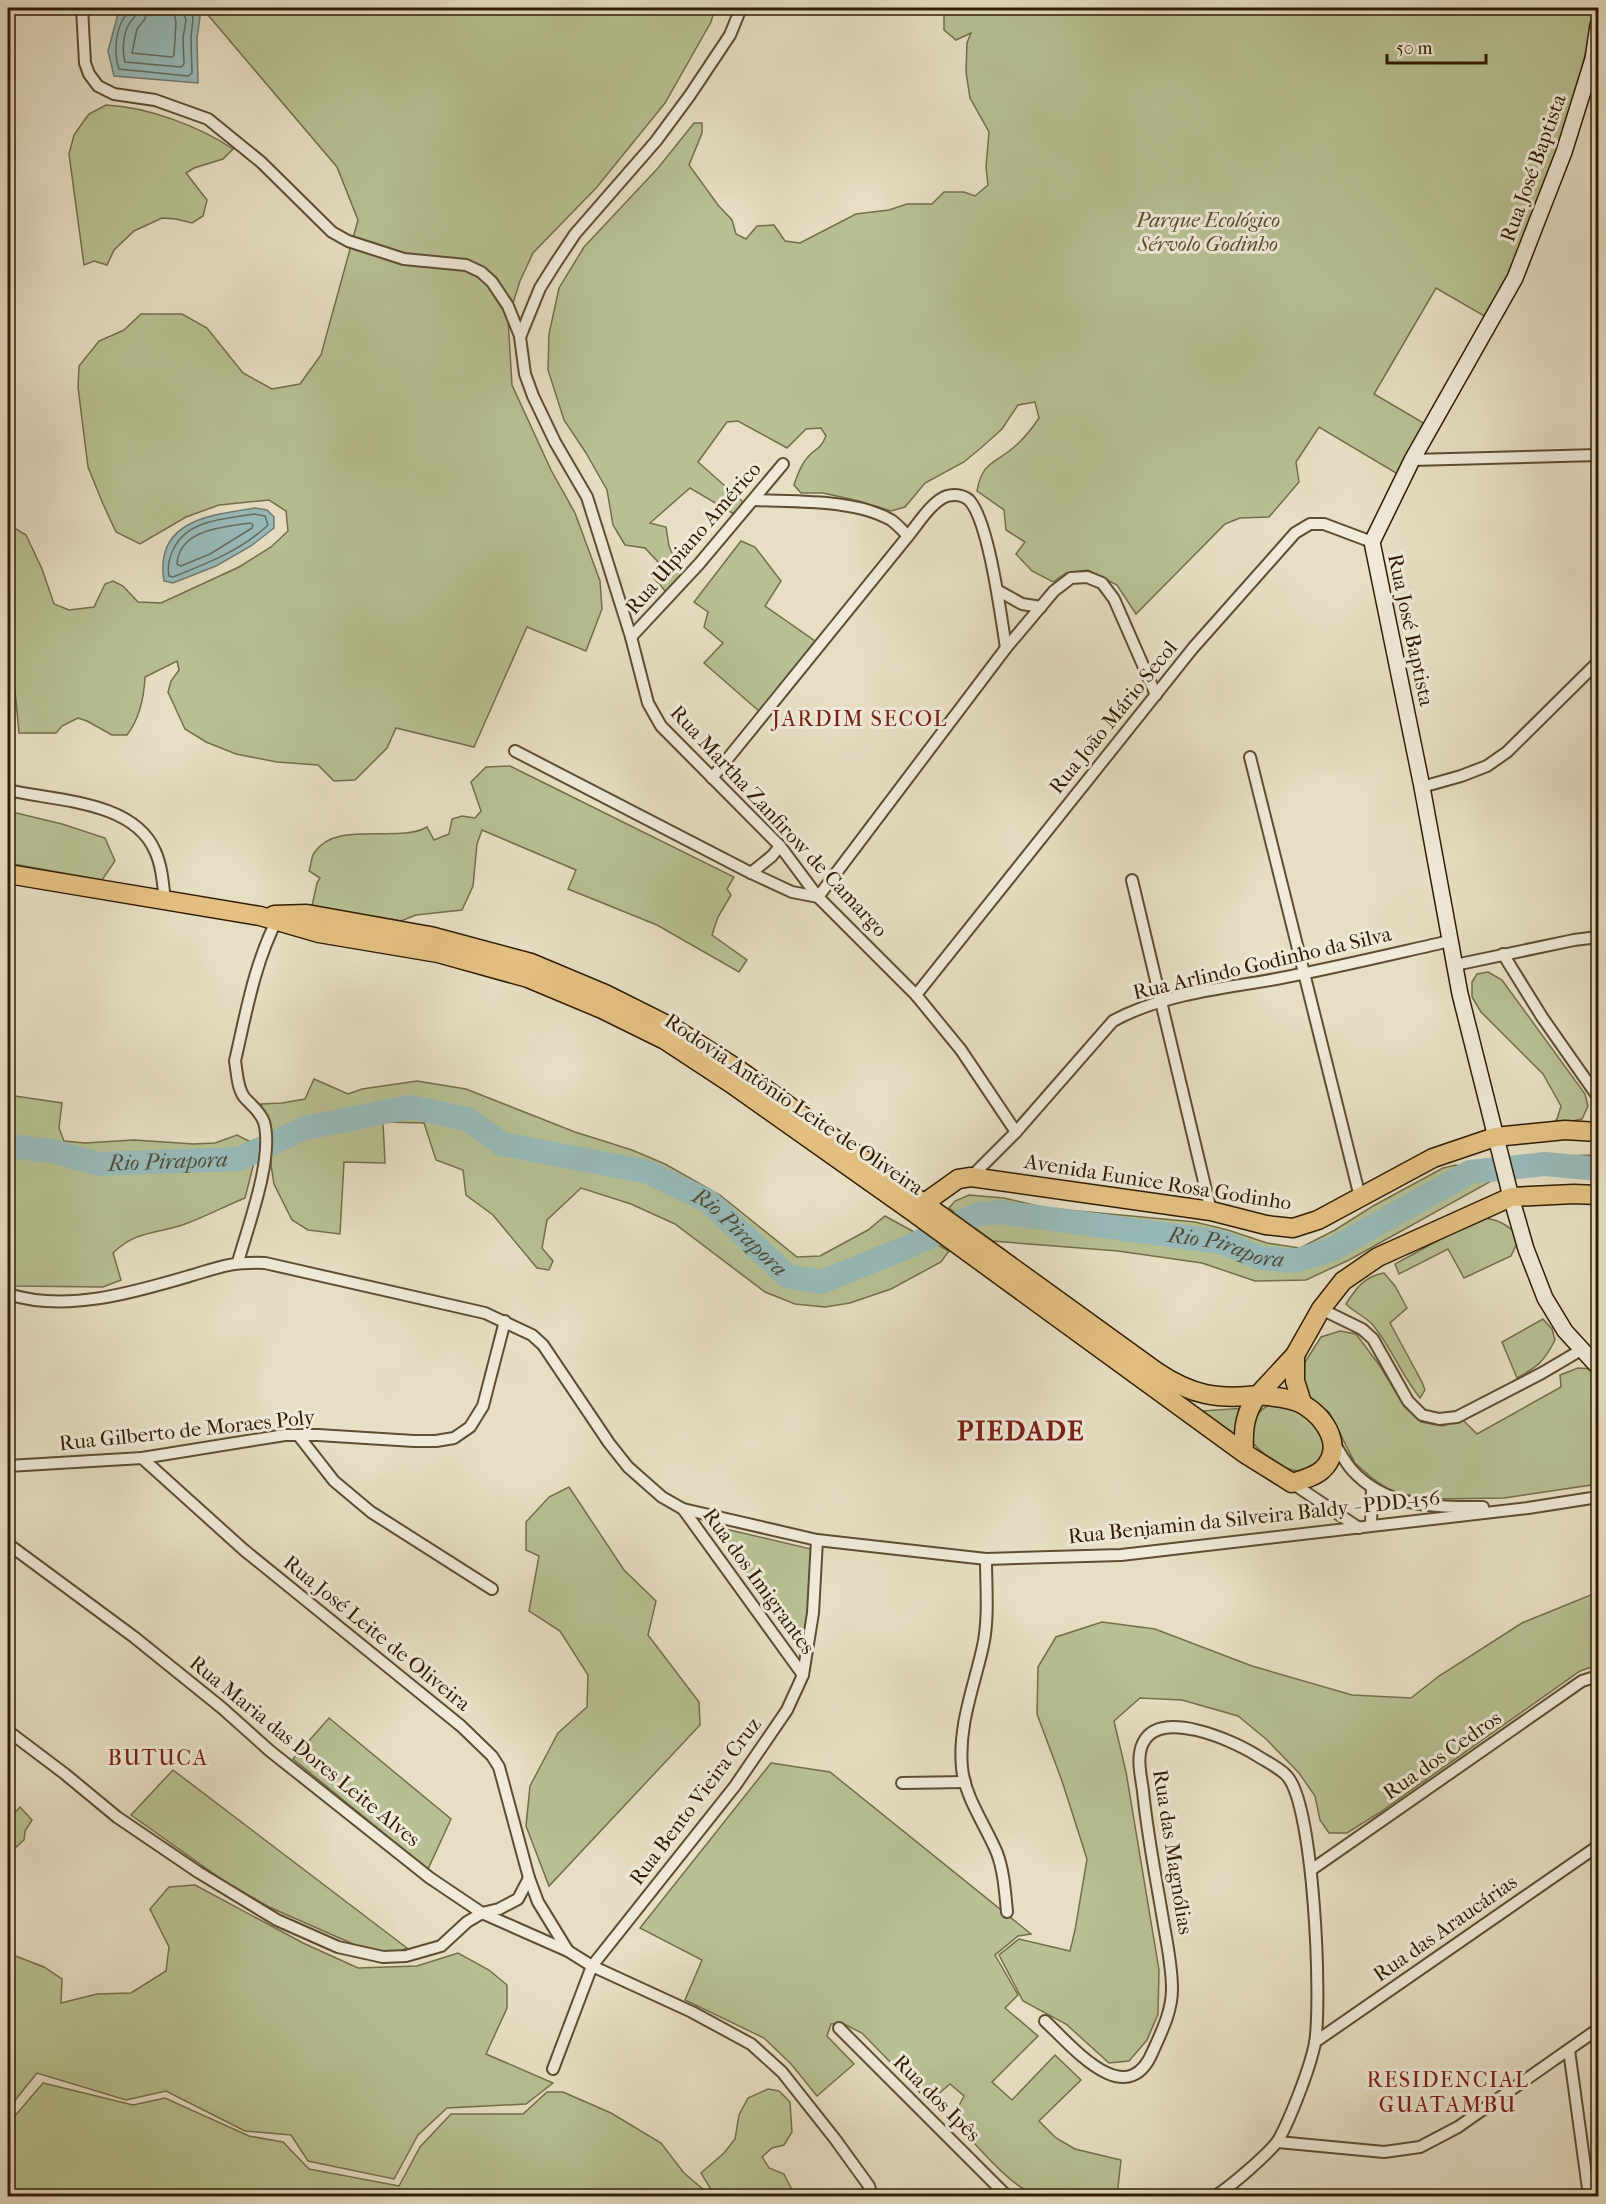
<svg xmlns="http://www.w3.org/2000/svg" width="1606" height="2204" viewBox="0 0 1606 2204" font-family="'IM FELL French Canon',serif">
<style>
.green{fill:#b7c193;stroke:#746e4a;stroke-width:1.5}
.water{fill:#98bbbb;stroke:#6f7b70;stroke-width:1.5}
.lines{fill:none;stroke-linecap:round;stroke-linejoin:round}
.shore{stroke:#646c5e;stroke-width:1.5}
.river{stroke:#98bbbb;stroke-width:24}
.street-casing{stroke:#5e4d31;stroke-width:14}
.secondary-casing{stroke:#311c00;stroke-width:18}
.primary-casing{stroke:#311c00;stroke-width:21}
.street{stroke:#efead9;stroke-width:10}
.secondary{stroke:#efead9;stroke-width:15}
.primary{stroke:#e4c082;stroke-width:18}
.labels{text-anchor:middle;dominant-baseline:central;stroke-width:6;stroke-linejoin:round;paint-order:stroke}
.street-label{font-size:21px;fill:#311c00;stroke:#efead9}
.park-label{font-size:21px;font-style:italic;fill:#594e2c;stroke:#efead9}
.neighbourhood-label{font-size:22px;letter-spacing:1.5px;fill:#7a1f14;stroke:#efead9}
.water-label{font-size:22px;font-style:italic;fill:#504c38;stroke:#efead9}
.district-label{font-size:27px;font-weight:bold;letter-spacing:1.5px;fill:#7a1f14;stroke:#efead9}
</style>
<rect width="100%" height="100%" fill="#e7dfc4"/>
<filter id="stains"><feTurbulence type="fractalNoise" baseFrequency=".00333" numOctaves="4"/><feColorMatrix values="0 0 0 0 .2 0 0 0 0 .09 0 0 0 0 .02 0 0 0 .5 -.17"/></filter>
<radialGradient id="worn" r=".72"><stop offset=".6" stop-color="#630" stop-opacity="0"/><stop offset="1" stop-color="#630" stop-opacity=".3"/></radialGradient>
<!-- green -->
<g class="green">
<path d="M202,8H715L711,22L665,103L597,187L533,253L520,281L508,319L512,385L551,470L575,513L600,581L602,609L586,651L527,627L474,747L396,728L387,748L355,780L334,781L318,765L277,762L236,754L206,742L185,729L168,692L171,681L179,670L177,661L145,677C144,698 140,718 127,735H112L87,721L78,718L62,726L56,733H19L15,691L8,667V524L26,535L42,569L54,604L69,610L94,607L105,584L113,581L123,586L138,602L161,603L239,567L271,547L288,531L286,511L269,500L219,505L186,517L140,544L116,532L103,504L88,467L78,387L79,366L99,341L124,330L141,314H182L207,328L243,373L272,389L300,384L321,355L358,220L337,167Z"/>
<path d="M959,8L965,10L966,8H1596L1572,110L1509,276L1486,317L1436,288L1374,394L1427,425L1401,476L1319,427L1296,462L1299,482L1269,517L1240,518L1225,524L1136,614L1117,585L1088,570L1066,573L1053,582L1032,571L1016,554L1025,542L1006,530L1004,510L977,491C982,462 994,464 1013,448C1024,439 1031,430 1039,418L1035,402L1018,405L1002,429L982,447L964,462L925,483L905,507L891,511L859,501L823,493H801L794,485C797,476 800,466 807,458C816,447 819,452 826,436L821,428L806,429L787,448L738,421L727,422L698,462L742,501V508L734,514L690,488L650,523L666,527L669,546L676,562L673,569L687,572L667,593L653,577L658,562L645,548L625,545L613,525L607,490L586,453L564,420L548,370L549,334L559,288L584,247L658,168L694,123H702V133L689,165L718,205L732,220L736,234L746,239L757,226L774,225L785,241L800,243L856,214L889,210L907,204H932L944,192H964L975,196L988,185L986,167L989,132L970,98L966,72L967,43L971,33L956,40L944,30V15Z"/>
<path d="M106,105C147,107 199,126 233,149L223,159L194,168L186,173L207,200L203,216L192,223L176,219L162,218L134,231L114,250L107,265L94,261L84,265L69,154L74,135L81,125L89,114Z"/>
<polygon points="741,541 755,547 781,581 765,606 815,641 760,712 704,663 723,643 704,627 708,612 694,602"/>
<path d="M510,766L734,877L727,889L731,895L718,917L712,935L747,960L739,972L657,925L568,889L576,870L482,830L477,844L473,886L462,910L416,915L401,921L312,906L317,883L320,878L309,871C311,866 311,858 314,853C336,819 399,844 427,827L434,840L449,834L452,819L462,816L475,818L481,811L471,782L486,767Z"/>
<polygon points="8,811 62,824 105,838 115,861 102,880 8,863"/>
<polygon points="1488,972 1502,980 1585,1094 1588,1106 1582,1119 1550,1126 1557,1119 1561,1106 1543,1074 1481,1012 1472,997 1472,982 1477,974"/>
<polygon points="314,1079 348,1094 362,1089 417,1081 466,1089 575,1132 632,1150 665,1164 720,1195 797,1257 820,1256 868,1230 885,1216 949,1251 941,1262 891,1289 850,1303 825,1307 795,1304 765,1292 675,1224 631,1204 581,1188 547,1220 542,1248 553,1261 549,1270 537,1268 493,1215 466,1195 463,1170 436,1160 424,1123 383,1122 385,1163 344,1162 340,1234 308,1230 292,1220 274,1184 271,1165 272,1133 261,1104 282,1103 305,1099"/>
<path d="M8,1095L62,1103L59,1128L64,1141L85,1143L134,1140L194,1144L215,1143L237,1135L251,1142L256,1155L245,1198C225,1206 205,1217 185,1224C158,1234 136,1230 113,1253L121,1280L103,1287L14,1286L8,1284Z"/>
<polygon points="1598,1155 1598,1178 1529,1174 1523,1157"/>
<polygon points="1456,1165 1495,1179 1349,1260 1306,1280 1255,1281 1202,1263 1118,1251 992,1241 949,1208 955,1201 969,1195 1004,1198 1046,1208 1195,1222 1228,1230 1267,1243 1300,1248 1335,1230 1373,1206 1443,1168"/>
<path d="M1483,1218C1497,1219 1505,1224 1516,1233L1517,1243L1511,1256L1464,1278L1448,1249L1399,1274L1395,1264L1470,1223Z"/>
<path d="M1384,1273L1395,1286L1407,1308L1390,1323L1422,1382L1425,1390L1420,1398C1401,1375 1391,1346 1372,1324C1364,1316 1354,1312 1346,1304C1356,1288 1365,1276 1384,1273Z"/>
<path d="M1543,1319L1552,1329L1555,1340C1544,1362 1537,1367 1517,1378L1502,1342Z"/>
<polygon points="1340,1331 1356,1334 1380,1366 1404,1406 1421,1422 1442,1426 1463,1420 1477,1434 1561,1387 1560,1375 1578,1368 1595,1369 1598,1373 1598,1484 1504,1498 1436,1499 1394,1493 1372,1478 1355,1463 1329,1412 1309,1399 1303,1384 1305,1362 1321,1337"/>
<path d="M1276,1402L1287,1403L1318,1424L1327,1447C1313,1491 1274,1466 1252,1442C1252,1421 1254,1410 1276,1402Z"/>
<polygon points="1245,1408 1239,1440 1201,1411"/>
<polygon points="569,1487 624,1570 656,1601 648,1635 699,1702 700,1725 549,1886 526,1826 530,1786 558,1733 587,1707 588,1675 560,1631 529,1611 539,1556 526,1550 526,1522 549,1497"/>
<polygon points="721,1528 811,1549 809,1627 806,1633 799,1634 778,1613 722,1540"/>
<polygon points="1598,1592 1598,1665 1580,1671 1379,1813 1347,1833 1329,1833 1320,1820 1315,1796 1299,1773 1266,1739 1238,1716 1182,1700 1140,1698 1114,1721 1126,1772 1159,1970 1158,2014 1147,2040 1129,2061 1109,2063 1066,2024 1023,2001 999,1955 1019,1939 1070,1951 1075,1930 1087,1859 1062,1781 1037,1714 1038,1667 1056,1637 1102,1622 1155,1629 1252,1666 1352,1695 1411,1698 1439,1676 1522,1623"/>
<polygon points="329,1718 451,1819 428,1869 293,1759"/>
<path d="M771,1763L830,1772L1031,1934L1018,1936L995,1955L1018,1995L1005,2008L1038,2036L992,2082L1012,2100L1055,2055L1081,2080L1039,2121L1056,2138L1075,2149L1121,2160L1117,2196H1036C1005,2182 976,2144 952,2119L964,2096L950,2084L929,2102L862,2033L842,2023L831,2024L827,2036L854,2064L817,2096L791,2064L764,2038L685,2000L702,1960L640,1928Z"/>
<polygon points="173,1770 407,1948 394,1954 369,1951 269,1907 224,1881 131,1815"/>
<polygon points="20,1807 32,1820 25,1831 24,1840 14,1849 8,1862 8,1820"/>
<polygon points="195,1885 303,1943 358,1968 417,1966 458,1953 489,1970 507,1985 507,2008 486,2054 553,2083 526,2104 447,2108 418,2135 394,2179 308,2161 291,2135 245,2131 166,2091 126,2100 37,2073 8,2109 8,1953 44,1967 62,1979 61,2003 97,1994 131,1993 166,1971 169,1947 150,1909 169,1887"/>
<polygon points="43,2083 133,2105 165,2098 249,2136 283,2142 309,2169 399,2186 420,2147 451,2114 523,2114 547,2092 563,2092 611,2113 661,2143 684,2173 711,2196 8,2196 8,2124"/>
<polygon points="768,2089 779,2091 790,2102 792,2132 784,2145 772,2148 762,2157 769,2168 784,2174 791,2188 788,2196 748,2196 747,2193 713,2193 701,2173 724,2153 735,2139 739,2115 748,2098"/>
</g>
<!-- water -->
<g class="water">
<polygon points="128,8 194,8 200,17 197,38 198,83 114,76 108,51 118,14"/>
<path d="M255,508L267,510L274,517V528L251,546L216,566L173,583L164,581C154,520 211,515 255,508Z"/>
</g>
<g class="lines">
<!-- shore -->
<g class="shore">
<path d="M131,8C130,15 126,14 123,19C115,34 114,54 119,69L188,76L192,73L191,38L193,18L190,8"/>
<path d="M138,8C138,16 133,17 129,24C123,34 122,51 125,62L181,67L184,64L183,38L186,20L182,8"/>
<polyline points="147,8 145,19 137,29 132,53 172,57 174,55 176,22 173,8"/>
<path d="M254,514L265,516L268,525C242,550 206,564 173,577L169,576C167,567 170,556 174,548C188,519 227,519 254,514Z"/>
<path d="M250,523L253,525L252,528L210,554L181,566L177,564C179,529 224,527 250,523Z"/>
</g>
<!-- river -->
<path class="river" id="s1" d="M8,1146L52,1151L99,1164L239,1159L305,1128L410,1107L467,1119L502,1144L648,1172L708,1201L787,1276L821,1282L910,1246L978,1214L1001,1212L1221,1242L1260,1258L1295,1261L1333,1249L1470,1172L1545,1164L1598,1169"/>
<defs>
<g id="street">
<polyline points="82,8 85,63 89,74 98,86 114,94 155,100 208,119 261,162 332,232 348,241 404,259 466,265 481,272 492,282 508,306 520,336"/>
<polyline points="741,8 730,35 690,95 656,141 575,234 555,264 540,288 520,337 525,374 533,396 555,442 587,497 631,637 648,703 661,726 780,846 818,897 916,995 961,1050 1016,1132"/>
<polyline points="1412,460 1598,455"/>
<path d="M754,500C796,502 854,499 891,520C897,524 903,531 908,536"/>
<polyline points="997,590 1022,604 1041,607"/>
<polyline points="631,637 699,564 783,464"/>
<polyline points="515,751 751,873 792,892 818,897 1006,648 1054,591 1071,578 1087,577 1102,583 1114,599 1156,695"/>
<polyline points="1250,757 1360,1197"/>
<path d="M712,778L908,536C918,524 932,501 947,496C955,494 963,495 969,500C989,521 1001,617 1006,648"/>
<polyline points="1422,787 1461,776 1487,766 1507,752 1598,662"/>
<path d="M8,790C54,801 133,800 155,851C162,866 163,884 165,901"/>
<polyline points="751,873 772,856 780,846"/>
<polyline points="1132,880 1211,1211"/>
<polyline points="1503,954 1542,1017 1598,1097"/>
<polyline points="1455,965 1574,940 1598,937"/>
<polyline points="916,995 1193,648 1295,533 1310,524 1324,524 1372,542"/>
<path d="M971,1177L1016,1132L1113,1021C1162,994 1221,989 1276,979C1334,968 1392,954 1450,941"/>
<path d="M238,1262C248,1226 274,1158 264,1122C260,1111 251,1105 244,1097C237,1087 237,1072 235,1061C246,1013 255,961 278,918"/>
<path d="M8,1294C67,1313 135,1292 193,1275C223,1266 232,1262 265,1263L485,1313L532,1335L543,1345L609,1443L628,1467L662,1497L683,1509L817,1540L986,1559L1121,1555L1528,1508L1598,1497"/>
<polyline points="1321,1309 1362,1329 1373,1339 1408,1401 1422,1415 1439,1419 1457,1417 1542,1373 1581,1350"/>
<polyline points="298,1435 334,1481 371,1512 492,1589"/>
<path d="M1334,1443C1340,1452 1345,1462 1352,1470C1386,1508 1436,1507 1483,1507"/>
<polyline points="142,1458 244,1550 461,1726 492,1756 499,1767 529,1878 538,1902 568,1951"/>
<polyline points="8,1466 142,1458 285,1435 318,1435 414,1441 436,1441 454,1438 470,1427 483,1406 505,1321"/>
<polyline points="1292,1483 1359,1528"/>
<polyline points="683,1509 803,1675"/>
<polyline points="1371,1525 1372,1488"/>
<polyline points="8,1544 134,1637 222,1708 270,1751 430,1878 482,1913 568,1951 592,1966 692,2012 751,2044 782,2072 835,2139 869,2186 872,2196"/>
<path d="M986,1559C986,1587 989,1618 983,1646C974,1687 958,1725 962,1768C965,1798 986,1826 997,1853C1004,1872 1005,1892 1007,1912"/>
<polyline points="8,1731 65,1774 117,1817 198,1872 277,1920 338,1947 383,1957 406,1956 441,1946 467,1922 482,1913 499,1909 518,1899 529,1878"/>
<polyline points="902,1783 965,1782"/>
<polyline points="1311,1870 1582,1681 1598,1676"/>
<path d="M1045,2021C1072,2046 1127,2114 1153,2051C1162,2031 1172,2011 1172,1989C1172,1964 1166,1939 1162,1914C1155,1873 1147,1832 1143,1791C1141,1776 1136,1757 1143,1743C1160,1708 1232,1740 1256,1755C1265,1761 1280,1768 1287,1776C1314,1806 1322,2000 1315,2043C1310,2068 1291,2117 1279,2139C1272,2151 1228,2189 1215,2196"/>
<polyline points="839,2028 1007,2196"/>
<polyline points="1315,2042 1598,1846"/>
<polyline points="1569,2050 1589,2196"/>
<polyline points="553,2069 592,1966 735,1786 787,1710 803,1675 813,1613 817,1540"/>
<polyline points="1278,2142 1384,2152 1420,2147 1458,2127 1598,2029"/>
</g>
<polyline id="secondary" points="1598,25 1593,59 1564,152 1515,278 1412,460 1372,542 1422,787 1460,994 1511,1197 1526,1249 1545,1298 1565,1331 1598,1367"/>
<g id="primary">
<path d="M8,874L260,916L319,933L438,953L528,978L602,1009L665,1040L732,1084L913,1212L1244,1453L1292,1483C1302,1480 1314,1477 1322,1470C1346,1448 1325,1418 1304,1405C1291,1397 1272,1397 1258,1395C1244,1413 1243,1431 1244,1453"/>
<path d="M274,915L307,914L430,936L531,963L605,994L675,1029L739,1070L1157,1372C1191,1395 1218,1400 1258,1395L1295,1355L1321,1309L1343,1281L1378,1257L1511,1197L1574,1194L1598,1195"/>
<polyline points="916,1209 958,1179 971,1177 1211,1211 1266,1225 1293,1228 1318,1220 1433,1158 1495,1137 1565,1130 1598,1132"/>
<polyline points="1295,1355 1295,1381 1302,1403"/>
</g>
</defs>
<!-- street casing -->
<use href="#street" class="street-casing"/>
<!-- secondary casing -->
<use href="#secondary" class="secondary-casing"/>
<!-- primary casing -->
<use href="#primary" class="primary-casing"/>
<!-- street -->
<use href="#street" class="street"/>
<!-- secondary -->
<use href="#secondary" class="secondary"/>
<!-- primary -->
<use href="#primary" class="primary"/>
</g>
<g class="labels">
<!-- street labels -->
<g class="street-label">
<text transform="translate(1533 168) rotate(-70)">Rua José Baptista</text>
<text transform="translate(693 538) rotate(-49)">Rua Ulpiano Américo</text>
<text transform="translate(1411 630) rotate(78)">Rua José Baptista</text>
<text transform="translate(1113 717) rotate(-51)">Rua João Mário Secol</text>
<text transform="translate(779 821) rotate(47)">Rua Martha Zanfirow de Camargo</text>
<text transform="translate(1262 963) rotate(-13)">Rua Arlindo Godinho da Silva</text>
<text transform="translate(794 1104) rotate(34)">Rodovia Antônio Leite de Oliveira</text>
<text transform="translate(1158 1182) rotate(9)">Avenida Eunice Rosa Godinho</text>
<text transform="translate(187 1430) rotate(-6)">Rua Gilberto de Moraes Poly</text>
<text transform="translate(1254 1517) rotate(-6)">Rua Benjamin da Silveira Baldy - PDD-156</text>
<text transform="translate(759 1581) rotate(54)">Rua dos Imigrantes</text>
<text transform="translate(377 1633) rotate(39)">Rua José Leite de Oliveira</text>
<text transform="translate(305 1751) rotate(39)">Rua Maria das Dores Leite Alves</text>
<text transform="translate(1442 1755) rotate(-35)">Rua dos Cedros</text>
<text transform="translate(695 1801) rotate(-53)">Rua Bento Vieira Cruz</text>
<text transform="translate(1173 1852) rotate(81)">Rua das Magnólias</text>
<text transform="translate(1445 1928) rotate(-35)">Rua das Araucárias</text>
<text transform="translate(937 2098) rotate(45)">Rua dos Ipês</text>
</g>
<!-- park labels -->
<g class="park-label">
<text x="1208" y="220">Parque Ecológico<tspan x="1208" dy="24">Sérvolo Godinho</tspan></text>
</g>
<!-- neighbourhood labels -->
<g class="neighbourhood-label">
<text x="860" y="719">JARDIM SECOL</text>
<text x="158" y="1758">BUTUCA</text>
<text x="1448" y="2080">RESIDENCIAL<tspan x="1448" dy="25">GUATAMBU</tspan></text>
</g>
<!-- water labels -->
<g class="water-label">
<text stroke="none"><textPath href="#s1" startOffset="162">Rio Pirapora</textPath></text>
<text stroke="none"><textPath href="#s1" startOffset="774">Rio Pirapora</textPath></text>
<text stroke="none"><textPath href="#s1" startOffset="1296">Rio Pirapora</textPath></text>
</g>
<!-- district labels -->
<g class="district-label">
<text x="1021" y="1431">PIEDADE</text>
</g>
</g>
<!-- margin -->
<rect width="1606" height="2204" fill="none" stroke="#e7dfc4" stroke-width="30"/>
<rect x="9" y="9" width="1588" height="2186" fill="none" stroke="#311c00" stroke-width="3"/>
<rect x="15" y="15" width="1576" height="2174" fill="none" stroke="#311c00" stroke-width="1.5"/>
<!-- scale -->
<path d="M1387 54v9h99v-9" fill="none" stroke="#311c00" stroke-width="3"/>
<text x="1396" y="54" font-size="18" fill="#311c00" stroke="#efead9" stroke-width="4.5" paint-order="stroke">50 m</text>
<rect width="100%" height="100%" filter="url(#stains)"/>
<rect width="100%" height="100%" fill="url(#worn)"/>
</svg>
